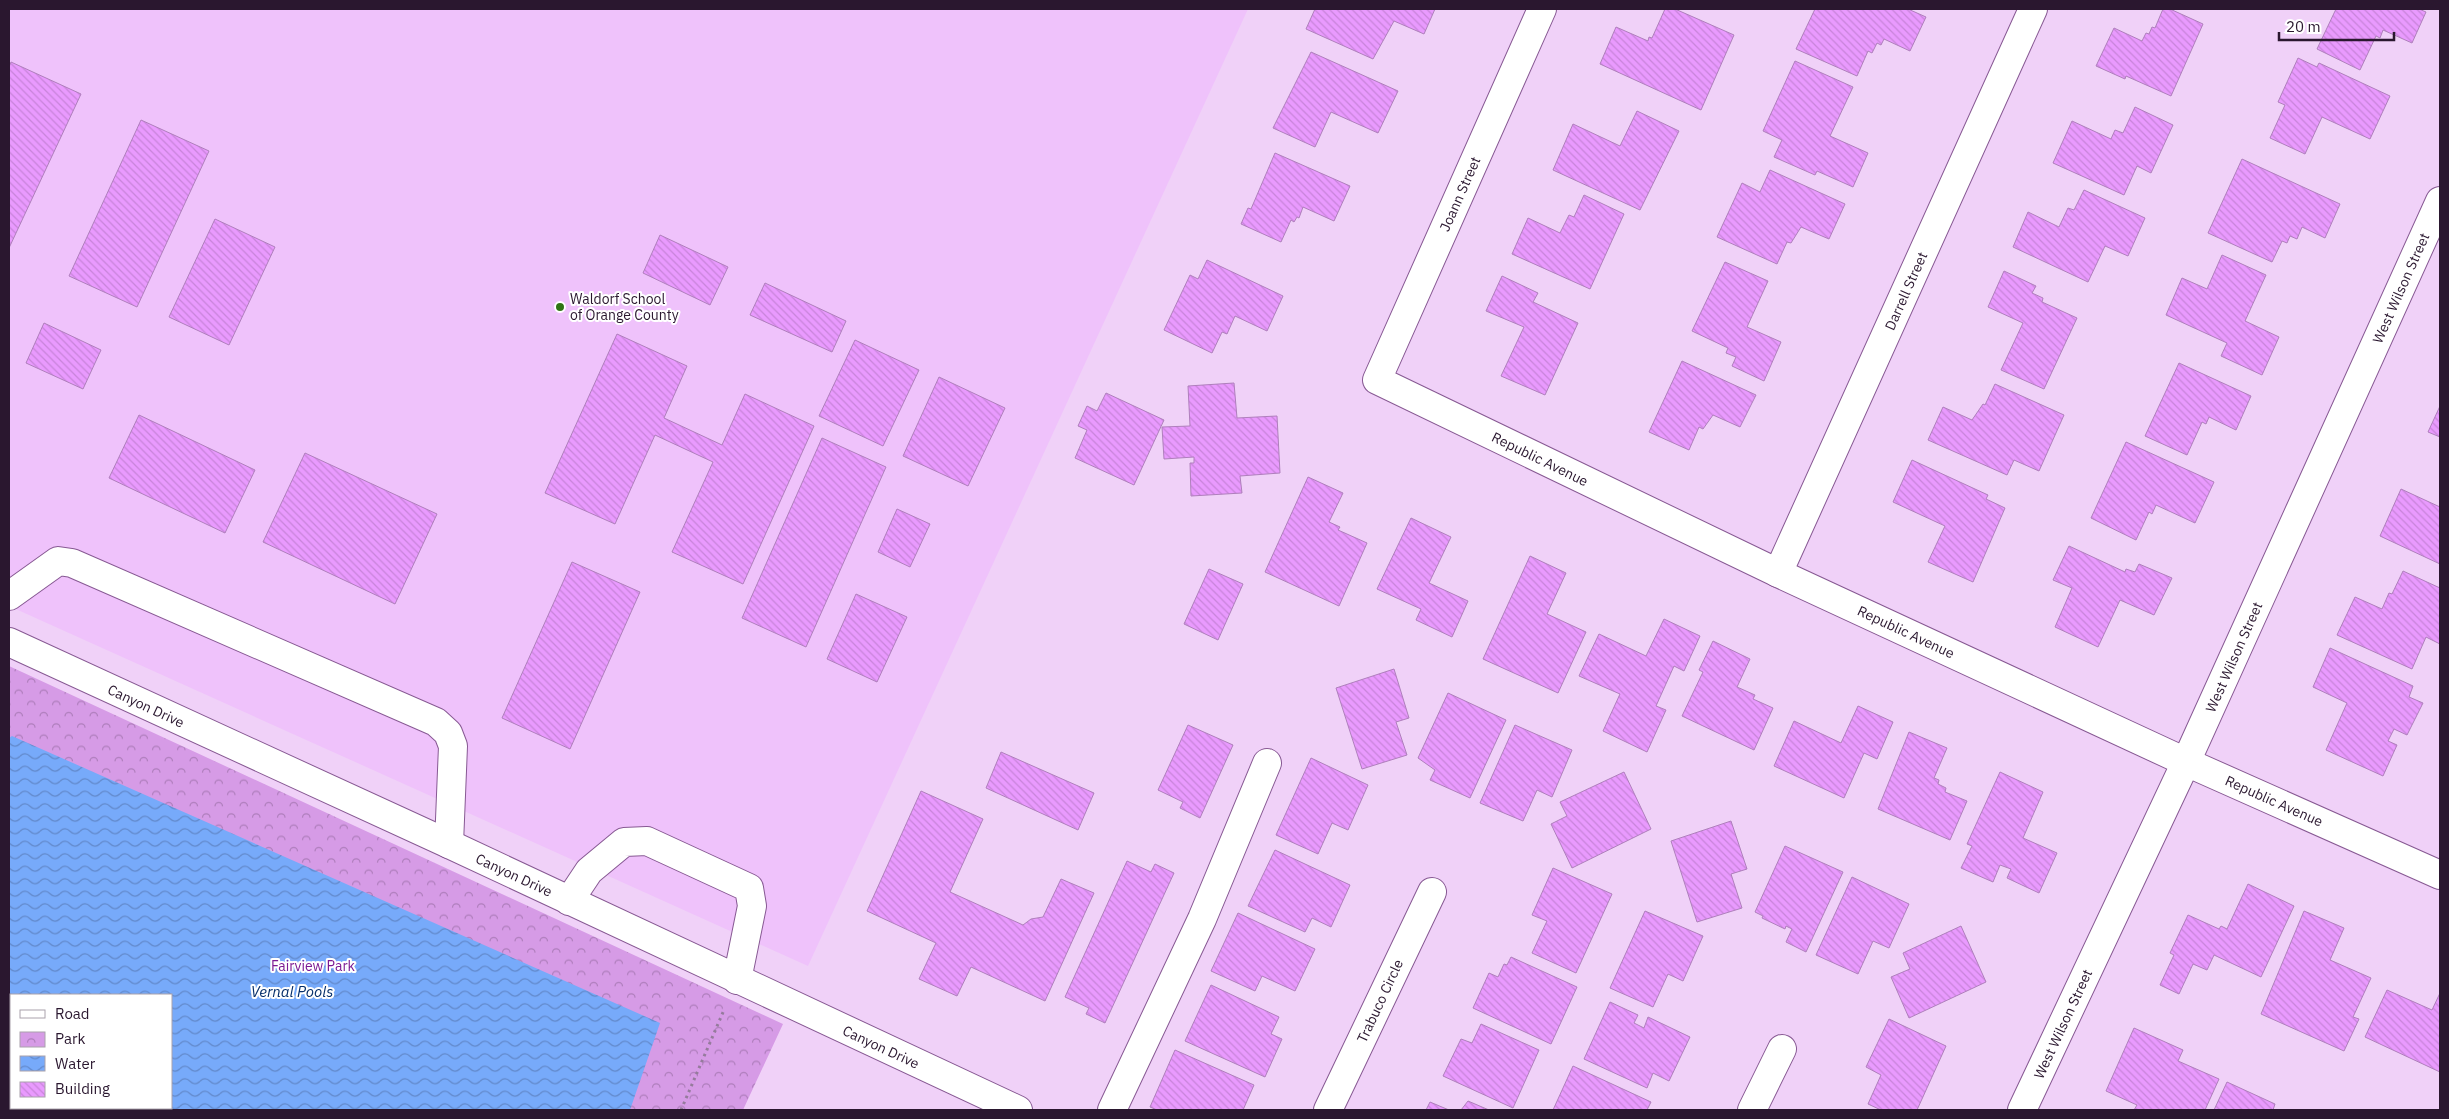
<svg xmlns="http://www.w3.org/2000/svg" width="2449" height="1119" viewBox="0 0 2449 1119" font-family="'IBM Plex Sans',sans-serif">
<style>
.built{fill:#efc2fb}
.park{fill:url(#park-crowns);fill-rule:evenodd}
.water{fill:url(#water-waves)}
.building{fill:url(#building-back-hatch);stroke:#af7fbc}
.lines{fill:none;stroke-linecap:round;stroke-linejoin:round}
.minor-casing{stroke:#875993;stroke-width:30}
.path{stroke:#957b9c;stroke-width:3;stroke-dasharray:2.5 4;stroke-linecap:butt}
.minor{stroke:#fff;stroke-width:28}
.poi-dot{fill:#2f7414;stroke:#fff;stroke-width:2}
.labels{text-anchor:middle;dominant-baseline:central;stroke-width:4;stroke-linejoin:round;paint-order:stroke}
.street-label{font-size:14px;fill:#2a172f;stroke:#fff}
.poi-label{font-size:14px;fill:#2a172f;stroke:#fff;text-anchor:start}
.park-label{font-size:14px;fill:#7c1a93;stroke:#fff}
.water-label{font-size:15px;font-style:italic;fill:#052e6a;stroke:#fff}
</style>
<defs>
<pattern id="park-crowns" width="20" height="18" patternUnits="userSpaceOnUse" patternTransform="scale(1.25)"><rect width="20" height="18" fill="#d69be6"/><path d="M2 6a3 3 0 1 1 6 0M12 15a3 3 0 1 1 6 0" fill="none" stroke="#ae7dbb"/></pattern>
<pattern id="water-waves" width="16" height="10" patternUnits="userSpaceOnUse" patternTransform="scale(1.25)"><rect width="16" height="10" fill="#77aafa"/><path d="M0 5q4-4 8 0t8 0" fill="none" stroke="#6289cb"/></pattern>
<pattern id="building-back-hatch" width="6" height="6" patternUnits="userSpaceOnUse" patternTransform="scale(1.25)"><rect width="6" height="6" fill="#e99afe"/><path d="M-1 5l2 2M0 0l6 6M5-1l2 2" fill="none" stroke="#c884da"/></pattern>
</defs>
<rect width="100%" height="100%" fill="#f0d1f8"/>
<!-- built -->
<polygon class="built" points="9,9 1248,9 808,966 9,606"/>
<!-- park -->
<path class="park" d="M9,666L783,1024L743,1110H9ZM11,995H171V1108H11Z"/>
<!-- water -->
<polygon class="water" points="12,736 660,1023 630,1110 116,1110 110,1108 171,1108 171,995 11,995 11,1060 9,1059 9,738"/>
<!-- building -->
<g class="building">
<polygon points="1315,9 1435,9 1424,34 1394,21 1373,59 1306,29"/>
<polygon points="1665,9 1675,9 1734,35 1701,110 1600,64 1616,27 1648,41 1649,37 1652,38"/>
<polygon points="1815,9 1908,9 1926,17 1910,51 1884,39 1881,45 1877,43 1872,53 1868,51 1857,76 1796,49"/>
<polygon points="2163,9 2170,9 2203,24 2171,96 2126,76 2125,79 2096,66 2114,28 2142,41 2146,33 2149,34 2152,27 2155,28"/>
<polygon points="2336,9 2419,9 2426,12 2412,43 2383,30 2380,38 2376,36 2360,70 2317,49"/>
<polygon points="1311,52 1398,91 1378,133 1331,112 1315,147 1273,128"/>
<polygon points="2298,58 2317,67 2319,63 2390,96 2370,139 2322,117 2305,154 2270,138 2285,105 2278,102"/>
<polygon points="1795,61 1853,87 1830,136 1868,153 1853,187 1817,171 1815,175 1774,157 1782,140 1763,131"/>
<polygon points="11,62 81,94 9,248 9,67"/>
<polygon points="2135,107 2173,125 2151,173 2137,166 2124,195 2053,163 2072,121 2111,139 2115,130 2123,133"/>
<polygon points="1637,111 1679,131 1640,210 1553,170 1573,124 1620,146"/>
<polygon points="141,120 209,151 137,307 69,276"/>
<polygon points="1275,153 1350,186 1334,221 1303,207 1299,218 1297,217 1294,222 1291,220 1281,242 1241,224 1248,208 1251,209"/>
<polygon points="2242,159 2340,204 2325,238 2302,227 2297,239 2290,236 2287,243 2282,241 2272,262 2208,233"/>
<polygon points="1770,170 1845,204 1829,239 1801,227 1791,243 1787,242 1777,264 1717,237 1742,183 1760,192"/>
<polygon points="2084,190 2145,218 2128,256 2105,246 2088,282 2013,247 2028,212 2059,227 2068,208 2074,210"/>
<polygon points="1584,195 1624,214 1590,289 1512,254 1528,218 1560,233 1569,215 1574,217"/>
<polygon points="215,219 275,247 229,345 169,317"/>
<polygon points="660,235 728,267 710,305 643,273"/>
<polygon points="2222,255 2266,275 2245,321 2279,337 2262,375 2221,356 2227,343 2166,315 2182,278 2207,289"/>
<polygon points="1207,260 1283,296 1267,331 1235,316 1227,334 1222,332 1212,353 1164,330 1190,275 1198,279"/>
<polygon points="1725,262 1768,281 1747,327 1781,342 1764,381 1732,366 1736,357 1726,353 1728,348 1692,331"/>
<polygon points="2004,271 2036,286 2032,293 2043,298 2042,302 2077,318 2044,389 2001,370 2023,323 1988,307"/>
<polygon points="1502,276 1538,293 1533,302 1578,323 1545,395 1501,376 1524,327 1486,311"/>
<polygon points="765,283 846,321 832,352 750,315"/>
<polygon points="44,323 101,350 83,389 26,363"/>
<polygon points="617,334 687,366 664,418 722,445 745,394 814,426 743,584 672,552 713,462 655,435 615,524 545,493"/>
<polygon points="855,340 919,370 883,446 819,416"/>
<polygon points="1682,361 1756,395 1740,427 1713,415 1703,429 1699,427 1689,450 1649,432"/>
<polygon points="2179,363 2251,396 2236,430 2209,417 2206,424 2202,422 2187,455 2145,436"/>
<polygon points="939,377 1005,408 968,486 903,456"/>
<polygon points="1234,383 1237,418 1277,416 1280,473 1240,476 1242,493 1191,496 1190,463 1194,463 1194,457 1164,459 1162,427 1190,426 1188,386"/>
<polygon points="1995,384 2064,415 2039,471 2014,460 2007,475 1928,440 1943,407 1972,420 1983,404 1985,405"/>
<polygon points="1106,393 1164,420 1134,485 1075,458 1087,430 1078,426 1087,406 1097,411"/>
<polygon points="2440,406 2440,437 2428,432"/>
<polygon points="139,415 255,470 225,533 109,478"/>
<polygon points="822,438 886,467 806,647 742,618"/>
<polygon points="2126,442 2214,482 2195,523 2156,505 2152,514 2149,512 2136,540 2091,518"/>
<polygon points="305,453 437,514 395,604 263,542"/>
<polygon points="1912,460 1988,495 1986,499 2005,508 1973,582 1928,562 1945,526 1893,502"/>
<polygon points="1308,477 1343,493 1329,522 1340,527 1338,530 1367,543 1339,606 1265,572"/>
<polygon points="2401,489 2440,507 2440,564 2380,536"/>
<polygon points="897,509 930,524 910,567 878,552"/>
<polygon points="1411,518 1451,537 1429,583 1468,601 1452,637 1416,620 1421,609 1377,589"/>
<polygon points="2069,546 2125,572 2126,569 2135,572 2139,564 2172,578 2154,615 2120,600 2098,647 2055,627 2072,588 2053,580"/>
<polygon points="1530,556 1566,573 1547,614 1586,632 1558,693 1483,659"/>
<polygon points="572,562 640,592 570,749 502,718"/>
<polygon points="1209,569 1243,584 1218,640 1184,624"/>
<polygon points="2403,571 2440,588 2440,644 2426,637 2412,669 2337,635 2355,597 2382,609 2389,593 2392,594"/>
<polygon points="856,594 907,617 877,682 827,659"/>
<polygon points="1664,619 1700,636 1684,671 1674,666 1656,706 1666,710 1647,752 1603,731 1620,694 1579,676 1599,634 1646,656"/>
<polygon points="1713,641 1750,659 1737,687 1755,695 1753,699 1773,708 1754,750 1682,716 1703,672 1699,670"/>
<polygon points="2330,648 2413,686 2409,697 2423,703 2407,735 2394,729 2388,741 2397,745 2383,776 2326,750 2347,703 2313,687"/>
<polygon points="1394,669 1409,718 1396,722 1407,755 1362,769 1336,688"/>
<polygon points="1448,693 1506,720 1470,798 1430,780 1435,770 1418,758"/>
<polygon points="1858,706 1893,722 1877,759 1864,753 1844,798 1774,766 1794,721 1841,743"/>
<polygon points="1188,725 1233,745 1200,818 1180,808 1183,802 1158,790"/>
<polygon points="1515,725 1572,750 1552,797 1537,790 1523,821 1480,803"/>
<polygon points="1909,732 1947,748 1934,778 1939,780 1938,784 1946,788 1945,792 1967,801 1950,840 1878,809"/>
<polygon points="1001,752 1094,793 1078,830 986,788"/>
<polygon points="1311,758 1368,785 1348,830 1332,823 1318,854 1276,835"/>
<polygon points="1624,772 1651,829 1572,868 1551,824 1567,816 1560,802"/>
<polygon points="2000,772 2043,792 2023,838 2057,853 2039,893 2007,878 2011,869 2000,865 1993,882 1961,868 1972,846 1967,844"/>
<polygon points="921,791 983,819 950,892 1023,925 1031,919 1043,917 1061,879 1094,893 1045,1001 971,967 957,996 919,979 936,943 867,911"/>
<polygon points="1731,821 1747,869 1731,874 1742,908 1697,922 1671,841"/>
<polygon points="1785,846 1843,872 1806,952 1786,942 1792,929 1786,926 1785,929 1762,918 1763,916 1755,912"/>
<polygon points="1275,850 1350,885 1331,927 1312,918 1305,932 1248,906"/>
<polygon points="1127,861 1151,872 1155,864 1174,873 1105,1023 1086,1014 1089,1008 1065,997"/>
<polygon points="1553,868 1612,894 1576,973 1532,953 1547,921 1532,915"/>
<polygon points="1852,877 1909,904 1889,948 1873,941 1858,974 1816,955"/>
<polygon points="2248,884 2294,906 2261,977 2214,955 2207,970 2193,964 2179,994 2160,985 2174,955 2170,953 2188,915 2219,929 2221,926 2227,929"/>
<polygon points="1645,911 1703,936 1683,981 1668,974 1653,1007 1610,988"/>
<polygon points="2304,911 2344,928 2330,960 2371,978 2353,1017 2359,1019 2344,1051 2261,1014"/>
<polygon points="1238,913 1315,949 1295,991 1262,976 1255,991 1211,971"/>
<polygon points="1961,926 1986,982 1909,1018 1891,977 1910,969 1903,953"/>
<polygon points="1511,957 1577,987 1551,1044 1473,1008 1489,973 1498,977 1504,964 1507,965"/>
<polygon points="1211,985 1279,1017 1271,1034 1282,1039 1265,1077 1185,1041"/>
<polygon points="2387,990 2432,1010 2440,993 2440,1072 2365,1037"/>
<polygon points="1610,1002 1638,1015 1634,1023 1644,1028 1648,1017 1690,1037 1669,1081 1653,1073 1647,1088 1584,1059"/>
<polygon points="1889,1019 1946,1046 1917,1110 1881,1110 1868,1104 1881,1075 1866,1067"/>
<polygon points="1481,1024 1539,1050 1513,1108 1443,1076 1461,1039 1472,1043"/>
<polygon points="2134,1028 2183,1050 2178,1061 2219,1079 2205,1110 2134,1110 2137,1105 2106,1091"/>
<polygon points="1175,1050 1254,1085 1243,1110 1157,1110 1150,1107"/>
<polygon points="1573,1066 1651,1102 1647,1110 1553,1110"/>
<polygon points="2227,1082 2275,1104 2273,1110 2214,1110"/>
<polygon points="1468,1101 1489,1110 1461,1110"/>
<polygon points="1430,1102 1449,1110 1426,1110"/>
</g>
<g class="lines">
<defs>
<g id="minor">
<polyline points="1542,9 1377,380 1778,573 2186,762 2440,875"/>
<polyline points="1778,573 2033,9"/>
<polyline points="9,596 58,561 72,563 436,722 448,733 453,746 449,844"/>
<polyline points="9,642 449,844 1018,1110"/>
<polyline points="569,901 589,871 624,842 647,841 749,888 752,906 737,980"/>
<polyline points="1112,1110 1202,919 1267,763"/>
<polyline points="1328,1110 1432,892"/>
<polyline points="1752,1110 1782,1049"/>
<polyline points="2022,1110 2186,762 2440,201"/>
</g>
</defs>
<!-- minor casing -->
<use href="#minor" class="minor-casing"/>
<!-- path -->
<polyline class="path" points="681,1110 724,1010"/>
<!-- minor -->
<use href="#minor" class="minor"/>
</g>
<!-- markers -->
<circle class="poi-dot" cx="560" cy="307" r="5"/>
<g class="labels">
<!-- street labels -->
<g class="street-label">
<text transform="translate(1460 194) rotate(-66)">Joann Street</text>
<text transform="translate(2401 288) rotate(-66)">West Wilson Street</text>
<text transform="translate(1906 291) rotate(-66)">Darrell Street</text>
<text transform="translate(1540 459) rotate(26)">Republic Avenue</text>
<text transform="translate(1906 632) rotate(25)">Republic Avenue</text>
<text transform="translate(2234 657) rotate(-66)">West Wilson Street</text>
<text transform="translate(146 706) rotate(25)">Canyon Drive</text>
<text transform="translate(2274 801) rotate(24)">Republic Avenue</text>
<text transform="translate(514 875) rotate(25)">Canyon Drive</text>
<text transform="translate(1380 1001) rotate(-65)">Trabuco Circle</text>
<text transform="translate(2063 1024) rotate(-65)">West Wilson Street</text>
<text transform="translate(881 1047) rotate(25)">Canyon Drive</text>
</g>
<!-- poi labels -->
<g class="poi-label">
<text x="570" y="299">Waldorf School<tspan x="570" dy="16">of Orange County</tspan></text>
</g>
<!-- park labels -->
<g class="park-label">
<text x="313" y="966">Fairview Park</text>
</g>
<!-- water labels -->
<g class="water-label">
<text x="292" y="991">Vernal Pools</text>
</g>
</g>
<!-- border -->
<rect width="2449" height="1119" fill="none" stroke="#2a172f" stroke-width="20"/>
<!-- legend -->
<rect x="10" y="994" width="162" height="115" fill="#ffffff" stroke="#aaa2ac"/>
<rect x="20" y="1010" width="25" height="8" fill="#ffffff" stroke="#aaa2ac"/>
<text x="55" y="1019" font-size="15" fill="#2a172f">Road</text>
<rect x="20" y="1032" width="25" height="15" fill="url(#park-crowns)" stroke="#aaa2ac"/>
<text x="55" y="1044" font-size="15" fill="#2a172f">Park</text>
<rect x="20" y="1056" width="25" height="15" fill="url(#water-waves)" stroke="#aaa2ac"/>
<text x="55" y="1069" font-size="15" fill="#2a172f">Water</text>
<rect x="20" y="1082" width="25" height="15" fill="url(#building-back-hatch)" stroke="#aaa2ac"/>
<text x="55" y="1094" font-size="15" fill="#2a172f">Building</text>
<!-- scale -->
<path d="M2279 32v8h115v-8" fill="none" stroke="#2a172f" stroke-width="2.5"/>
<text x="2286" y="32" font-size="15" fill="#2a172f" stroke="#ffffff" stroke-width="4" paint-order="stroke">20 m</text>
</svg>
